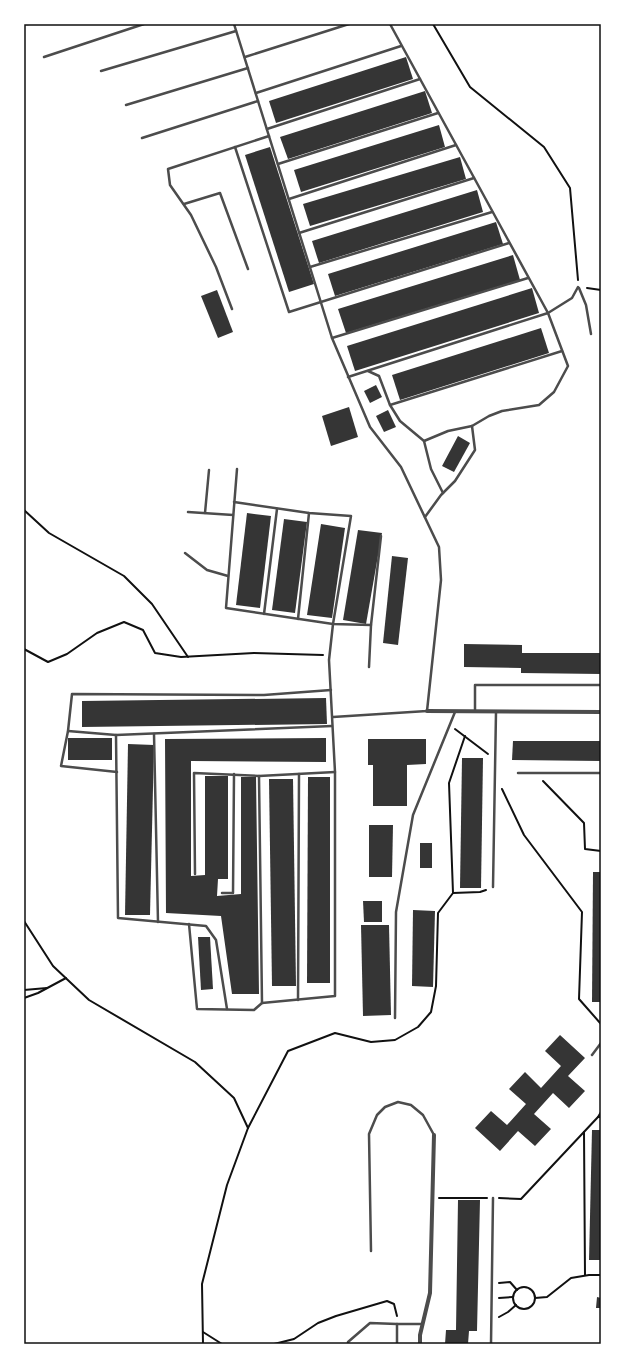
<svg xmlns="http://www.w3.org/2000/svg" width="625" height="1368" viewBox="0 0 625 1368" font-family="Bitter,serif">
<style>
.building{fill:#353535}
.lines{fill:none;stroke-linecap:round;stroke-linejoin:round}
.path{stroke:#111;stroke-width:2}
.service{stroke:#4c4c4c;stroke-width:2.5}
.minor{stroke:#4c4c4c;stroke-width:4}
.neatline{fill:none;stroke:#111;stroke-width:1.5}
</style>
<rect width="100%" height="100%" fill="#fff"/>
<!-- building -->
<g class="building">
<polygon points="406,57 413,79 276,123 269,101"/>
<polygon points="425,91 432,113 288,159 280,137"/>
<polygon points="439,125 445,147 301,192 294,170"/>
<polygon points="270,147 314,284 289,292 245,155"/>
<polygon points="460,157 466,179 310,226 303,204"/>
<polygon points="477,190 483,212 319,263 312,241"/>
<polygon points="496,222 503,244 335,296 328,274"/>
<polygon points="513,255 520,280 346,333 338,309"/>
<polygon points="532,288 539,313 355,371 347,346"/>
<polygon points="217,290 233,332 218,338 201,296"/>
<polygon points="541,328 549,353 400,400 392,375"/>
<polygon points="376,385 382,397 370,403 364,391"/>
<polygon points="349,407 358,437 331,446 322,416"/>
<polygon points="388,410 396,427 384,432 376,416"/>
<polygon points="458,436 470,443 454,472 442,466"/>
<polygon points="247,513 271,516 260,608 236,605"/>
<polygon points="284,519 307,522 295,613 272,610"/>
<polygon points="321,524 345,528 332,618 307,615"/>
<polygon points="358,530 382,533 366,624 343,620"/>
<polygon points="392,556 408,558 398,645 383,643"/>
<polygon points="464,644 522,645 522,653 601,653 601,674 521,673 521,668 464,667"/>
<polygon points="326,698 327,724 82,727 82,701"/>
<rect x="68" y="738" width="44" height="22"/>
<polygon points="326,738 326,762 191,761 191,876 205,875 205,776 228,776 228,879 218,879 217,896 241,894 241,777 256,777 259,994 232,994 221,916 166,913 165,739"/>
<polygon points="368,739 426,739 426,764 407,765 407,806 373,806 373,765 368,765"/>
<polygon points="513,741 601,741 601,761 512,760"/>
<polygon points="128,744 154,745 150,915 125,915"/>
<polygon points="462,758 483,758 481,888 460,888"/>
<polygon points="308,777 330,777 330,983 307,983"/>
<polygon points="269,779 293,779 296,986 272,986"/>
<polygon points="369,825 393,825 392,877 369,877"/>
<rect x="420" y="843" width="12" height="25"/>
<polygon points="593,872 601,872 601,1002 592,1002"/>
<polygon points="363,901 382,901 382,922 364,922"/>
<polygon points="413,910 435,911 433,987 412,986"/>
<polygon points="361,925 389,925 391,1015 363,1016"/>
<polygon points="198,937 210,937 213,989 201,990"/>
<polygon points="560,1035 585,1058 568,1076 585,1091 569,1108 553,1093 534,1114 551,1129 535,1146 518,1131 500,1151 475,1128 491,1111 507,1125 526,1104 509,1089 525,1072 541,1088 561,1066 545,1051"/>
<polygon points="592,1130 601,1130 601,1260 589,1260"/>
<polygon points="458,1200 480,1200 477,1331 469,1331 468,1344 445,1344 446,1330 456,1330"/>
<polygon points="597,1297 601,1298 601,1308 596,1308"/>
</g>
<g class="lines">
<!-- path -->
<g class="path">
<polyline points="433,24 470,87 544,147 570,188 578,280"/>
<polyline points="587,288 601,290"/>
<polyline points="24,510 49,533 124,576 152,604 188,657"/>
<polyline points="24,649 48,662 67,654 97,633 124,622 143,630 155,653 181,657 254,653 323,655"/>
<polyline points="455,729 488,754"/>
<polyline points="543,781 584,823 585,849 601,851"/>
<polyline points="502,789 524,835 582,912 579,999 601,1024"/>
<polyline points="453,893 480,892 486,890"/>
<polyline points="24,921 53,966 89,1000 195,1062 234,1098 248,1128"/>
<polyline points="24,990 47,988"/>
<polyline points="24,998 38,993 66,978"/>
<polyline points="598,1117 601,1112"/>
<polyline points="584,1132 585,1275"/>
<polyline points="439,1198 487,1198"/>
<polyline points="499,1198 521,1199 598,1117 601,1117"/>
<polyline points="499,1283 510,1282 517,1290"/>
<circle cx="524" cy="1298" r="11"/>
<polyline points="499,1298 513,1297"/>
<polyline points="535,1298 547,1297 571,1278 589,1275 601,1275"/>
<polyline points="499,1317 508,1312 516,1305"/>
<polyline points="203,1332 222,1344"/>
<polyline points="203,1344 202,1284 227,1185 248,1128 288,1051 335,1033 371,1042 395,1040 418,1027 431,1012 436,986 438,913 453,893 449,783 465,736"/>
<polyline points="274,1344 294,1339 318,1323 336,1316 387,1301 394,1304 397,1316"/>
</g>
<!-- service -->
<g class="service">
<polyline points="27,24 28,24"/>
<polyline points="234,24 332,338 370,427 401,467 439,547 441,580 427,711 333,717"/>
<polyline points="390,24 548,313 568,366 554,392 539,405 502,411 489,416 472,426 448,431 424,441"/>
<polyline points="44,57 144,24"/>
<polyline points="245,57 349,24"/>
<polyline points="101,71 236,31"/>
<polyline points="256,93 401,46"/>
<polyline points="126,105 248,68"/>
<polyline points="267,129 420,79"/>
<polyline points="142,138 258,101"/>
<polyline points="235,147 289,312 509,243"/>
<polyline points="278,164 438,113"/>
<polyline points="289,199 456,145"/>
<polyline points="184,204 220,193 248,269"/>
<polyline points="299,233 474,178"/>
<polyline points="310,267 492,212"/>
<polyline points="579,288 586,305 591,334"/>
<polyline points="232,309 216,267 191,215 170,185 168,169 269,136"/>
<polyline points="332,338 528,278"/>
<polyline points="368,371 379,376 390,405 400,421 424,441 431,469 443,493"/>
<polyline points="348,377 548,313 572,298 578,287"/>
<polyline points="390,405 562,351"/>
<polyline points="237,469 226,608 333,624 371,625"/>
<polyline points="234,502 309,513 351,516 333,624 329,660 335,772 335,996 262,1003"/>
<polyline points="188,512 233,515"/>
<polyline points="205,513 209,470"/>
<polyline points="425,517 441,495 455,481 475,450 472,426"/>
<polyline points="185,553 207,570 228,576"/>
<polyline points="264,614 277,509"/>
<polyline points="298,619 309,513"/>
<polyline points="369,667 371,625 381,536"/>
<polyline points="475,711 475,685 601,685"/>
<polyline points="68,731 116,735 332,726"/>
<polyline points="154,734 158,922"/>
<polyline points="116,735 118,918 206,926 216,940 227,1009"/>
<polyline points="117,772 61,766 68,731 72,694 264,695 331,690"/>
<polyline points="518,773 601,773"/>
<polyline points="195,874 194,773 259,776 335,772"/>
<polyline points="493,887 496,712"/>
<polyline points="222,893 233,893 234,774"/>
<polyline points="189,924 197,1009 254,1010 262,1003 259,776"/>
<polyline points="298,1000 299,774"/>
<polyline points="395,1018 396,912 413,815 455,712"/>
<polyline points="592,1055 601,1043"/>
<polyline points="371,1251 369,1134 377,1115 385,1107 398,1102 411,1105 423,1115 434,1135"/>
<polyline points="348,1344 348,1342 370,1323 397,1324"/>
<polyline points="397,1344 397,1324 422,1324"/>
<polyline points="491,1344 493,1198"/>
</g>
<!-- minor -->
<g class="minor">
<polyline points="427,711 601,712"/>
<polyline points="420,1344 420,1335 430,1293 434,1135"/>
</g>
</g>
<!-- border -->
<rect width="625" height="1368" fill="none" stroke="#ffffff" stroke-width="50"/>
<rect x="25" y="25" width="575" height="1318" class="neatline"/>
</svg>
